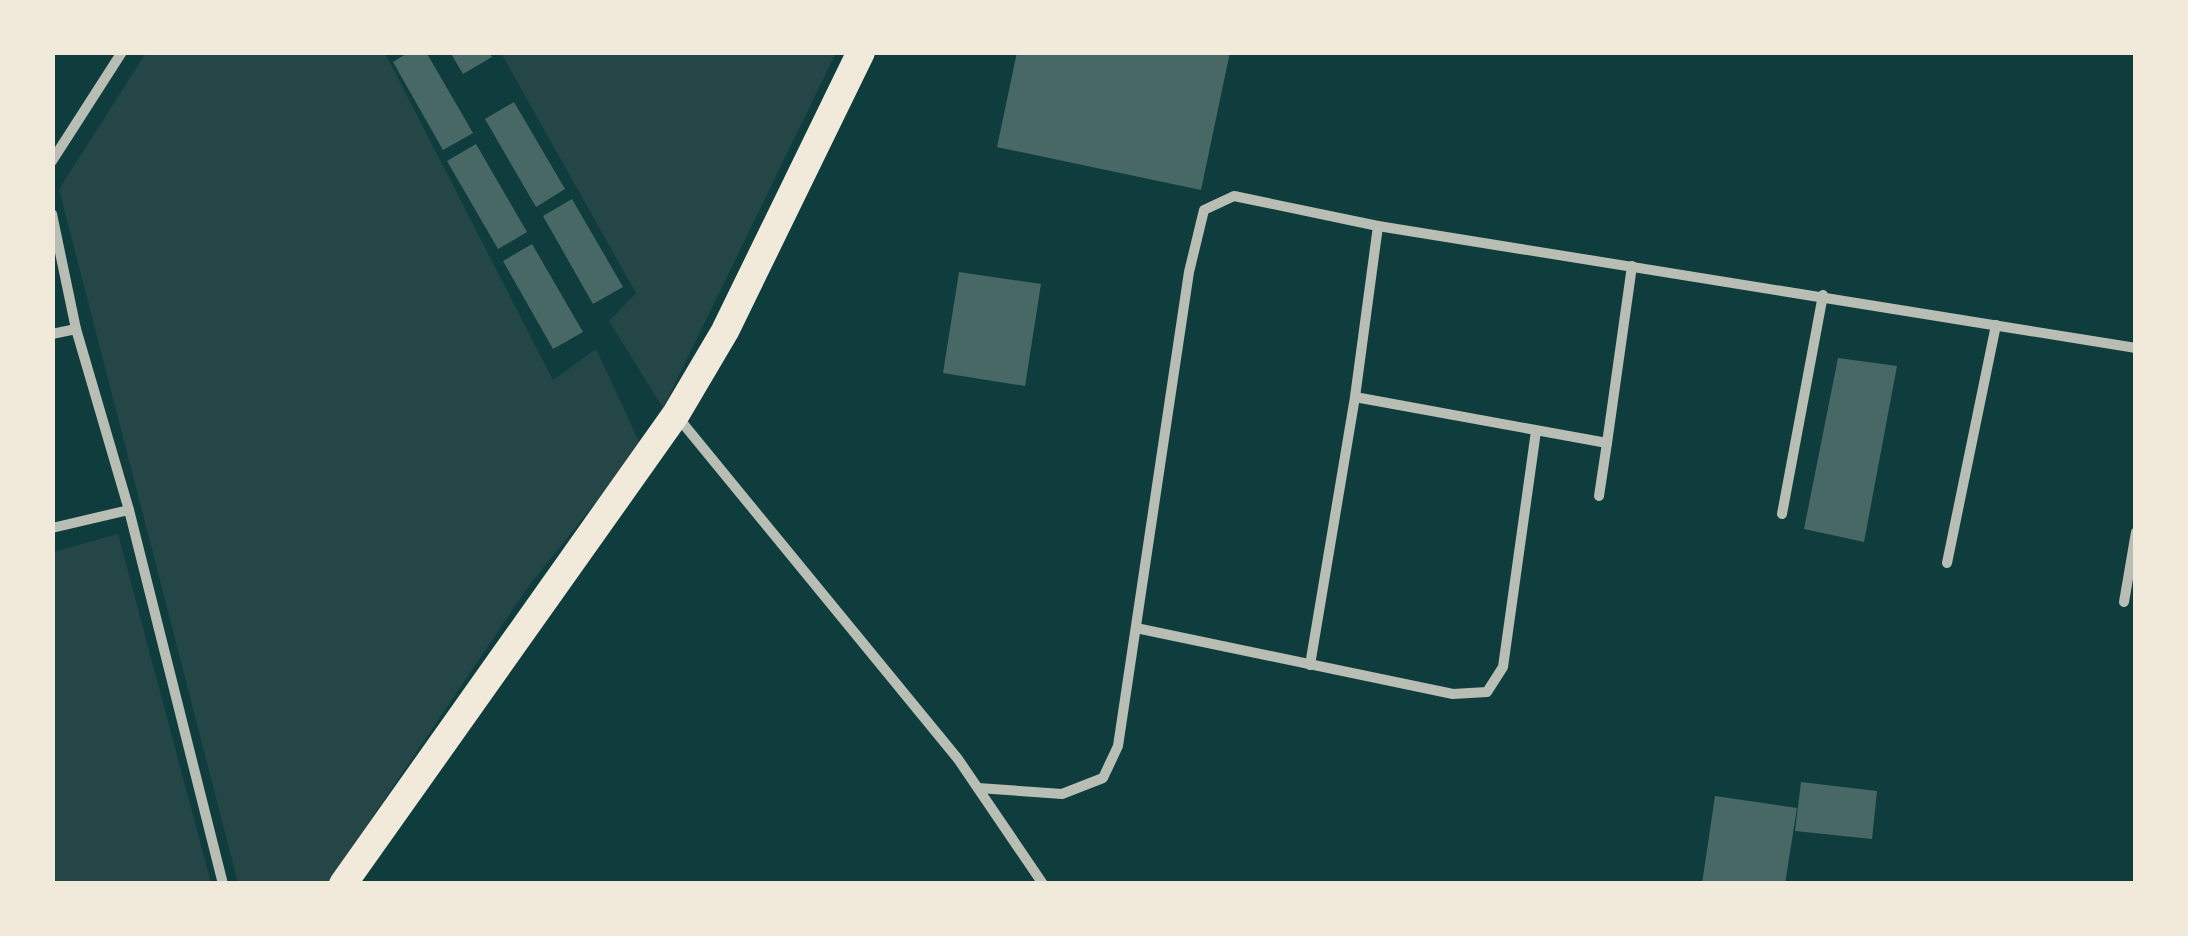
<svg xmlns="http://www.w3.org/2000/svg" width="2188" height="936" viewBox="0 0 2188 936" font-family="'IBM Plex Sans',sans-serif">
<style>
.green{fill:#244646}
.building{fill:#486865}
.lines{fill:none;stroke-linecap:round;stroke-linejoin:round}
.minor{stroke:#b8beb3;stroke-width:10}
.trunk{stroke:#f1e9da;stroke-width:28}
</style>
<rect width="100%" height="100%" fill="#0f3d3e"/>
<!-- green -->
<g class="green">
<polygon points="146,53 385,53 553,380 596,349 641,446 530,584 328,883 238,883 59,189"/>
<polygon points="501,53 836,53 663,408 609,321 636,293"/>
<polygon points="118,534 211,883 53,883 53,552"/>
</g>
<!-- building -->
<g class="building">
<polygon points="409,52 426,52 473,133 443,150 393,62"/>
<polygon points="450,52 489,52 492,57 463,74"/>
<polygon points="1017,52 1230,52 1201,190 997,147"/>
<polygon points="514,102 565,189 536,207 485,119"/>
<polygon points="476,144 527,232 498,249 447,161"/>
<polygon points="572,199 623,287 593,304 543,216"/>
<polygon points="532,244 583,332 553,349 503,261"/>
<polygon points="959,272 1041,284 1025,386 943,373"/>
<polygon points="1838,358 1897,366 1864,542 1804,529"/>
<polygon points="1801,782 1877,791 1872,839 1795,831"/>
<polygon points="1715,796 1797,808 1785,884 1702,884"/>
</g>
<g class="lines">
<!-- minor -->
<g class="minor">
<polyline points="52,161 122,52"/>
<polyline points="52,214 76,329 129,510 223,884"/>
<polyline points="52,334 76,329"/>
<polyline points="1355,397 1607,443 1632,266"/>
<polyline points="676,415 958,759 1043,884"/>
<polyline points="1599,496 1607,443"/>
<polyline points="1782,514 1823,295"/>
<polyline points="52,528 129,510"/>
<polyline points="1947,563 1996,325"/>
<polyline points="2124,602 2136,532"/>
<polyline points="1136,628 1453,694 1487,692 1503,667 1536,431"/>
<polyline points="1310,665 1355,397 1378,226"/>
<polyline points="978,788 1062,794 1103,778 1118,746 1189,272 1204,210 1234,196 1378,226 2136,348"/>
</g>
<!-- trunk -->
<polyline class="trunk" points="343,884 676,414 725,331 861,52"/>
</g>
<!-- border -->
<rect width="2188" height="936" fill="none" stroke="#f1e9da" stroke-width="110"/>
</svg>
